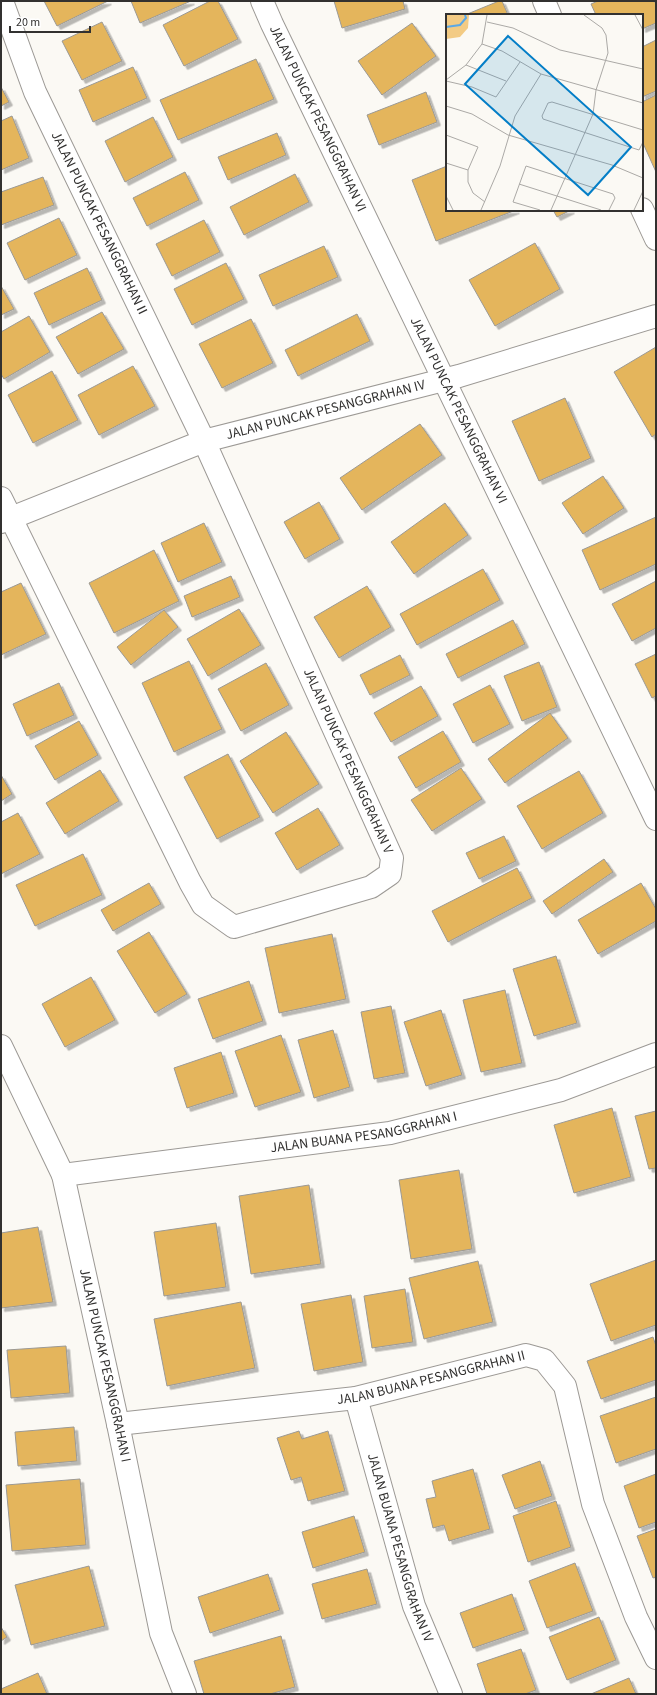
<svg xmlns="http://www.w3.org/2000/svg" width="657" height="1695" viewBox="0 0 657 1695" font-family="'Source Sans 3',sans-serif">
<style>
.building{fill:#e4b55b;stroke:#9b9995;filter:url(#shadow)}
.lines{fill:none;stroke-linecap:round;stroke-linejoin:round}
.minor-casing{stroke:#9c9995;stroke-width:24}
.minor{stroke:#fff;stroke-width:22}
.labels{text-anchor:middle;dominant-baseline:central;stroke-width:3;stroke-linejoin:round;paint-order:stroke}
.street-label{font-size:14px;fill:#323130;stroke:#fff}
.inset-river{fill:none;stroke:#5ba8e7;stroke-width:2}
.inset-road{fill:none;stroke:#aba9a6;stroke-width:1}
.view{fill:#047ec7;fill-opacity:0.15;stroke:#047ec7;stroke-width:2}
.inset-edge{fill:none;stroke:#323130;stroke-width:2}
</style>
<defs>
<filter id="shadow"><feDropShadow dx="3.5" dy="3.5" stdDeviation="0" flood-color="#0004"/></filter>
</defs>
<rect width="100%" height="100%" fill="#fbf9f4"/>
<!-- building -->
<g class="building">
<polygon points="44,1 108,1 57,26"/>
<polygon points="131,1 191,1 140,23"/>
<polygon points="210,1 218,1 238,39 184,66 163,25"/>
<polygon points="334,1 403,1 405,9 342,28"/>
<polygon points="499,1 502,1 508,15 465,15"/>
<polygon points="598,1 654,1 656,4 656,23 642,29 642,15 596,15 591,4"/>
<polygon points="102,22 122,61 82,80 62,41"/>
<polygon points="412,23 436,56 382,95 358,61"/>
<polygon points="656,40 656,91 642,97 642,47"/>
<polygon points="256,59 274,99 178,140 160,100"/>
<polygon points="133,67 147,98 93,122 79,90"/>
<polygon points="1,87 9,102 1,106"/>
<polygon points="426,92 437,122 379,145 367,115"/>
<polygon points="656,95 656,172 642,141 642,102"/>
<polygon points="12,116 29,158 1,170 1,121"/>
<polygon points="153,117 173,157 125,182 105,141"/>
<polygon points="277,133 286,155 228,180 218,157"/>
<polygon points="447,166 447,210 516,210 436,241 412,180"/>
<polygon points="185,172 199,200 147,226 133,198"/>
<polygon points="295,174 309,202 244,235 230,207"/>
<polygon points="43,177 54,205 1,225 1,192"/>
<polygon points="553,210 571,210 557,217"/>
<polygon points="59,218 77,255 25,280 7,243"/>
<polygon points="204,220 220,252 172,276 156,244"/>
<polygon points="535,243 560,289 495,326 469,280"/>
<polygon points="324,246 338,277 273,306 259,275"/>
<polygon points="226,263 244,299 192,325 174,289"/>
<polygon points="87,268 102,300 49,325 34,293"/>
<polygon points="1,286 14,309 1,315"/>
<polygon points="102,312 124,349 78,374 56,337"/>
<polygon points="357,314 370,341 298,376 285,350"/>
<polygon points="29,316 50,352 4,379 1,374 1,332"/>
<polygon points="251,319 273,363 222,388 199,344"/>
<polygon points="656,347 656,434 652,437 614,372"/>
<polygon points="133,366 155,406 99,435 78,395"/>
<polygon points="52,371 78,420 33,443 8,395"/>
<polygon points="565,398 591,458 539,481 512,421"/>
<polygon points="420,424 442,455 362,510 340,478"/>
<polygon points="603,476 624,508 583,534 562,503"/>
<polygon points="319,502 340,539 305,559 284,522"/>
<polygon points="445,503 468,535 414,574 391,542"/>
<polygon points="656,517 656,564 600,590 582,550"/>
<polygon points="204,523 222,562 178,582 161,543"/>
<polygon points="154,550 179,601 114,633 89,583"/>
<polygon points="483,569 500,600 417,645 400,614"/>
<polygon points="231,576 240,597 192,617 184,596"/>
<polygon points="656,581 656,628 632,641 612,604"/>
<polygon points="21,583 46,634 1,655 1,592"/>
<polygon points="367,586 391,627 339,658 314,617"/>
<polygon points="239,609 261,645 208,676 187,639"/>
<polygon points="164,610 178,627 131,665 117,647"/>
<polygon points="513,620 525,644 458,678 446,654"/>
<polygon points="656,654 656,696 652,698 635,664"/>
<polygon points="400,655 410,675 370,695 360,675"/>
<polygon points="189,661 222,729 174,752 142,683"/>
<polygon points="539,662 557,707 522,721 504,676"/>
<polygon points="266,663 289,705 241,731 218,689"/>
<polygon points="59,683 74,715 27,736 13,704"/>
<polygon points="490,685 510,724 473,743 453,704"/>
<polygon points="421,686 438,716 391,742 374,713"/>
<polygon points="550,713 568,738 505,783 488,759"/>
<polygon points="79,721 98,755 55,780 35,746"/>
<polygon points="443,731 461,762 416,788 398,757"/>
<polygon points="286,732 319,784 273,813 240,761"/>
<polygon points="228,754 260,817 217,839 184,777"/>
<polygon points="461,768 482,799 432,831 411,800"/>
<polygon points="100,770 119,801 65,834 46,803"/>
<polygon points="579,771 603,813 542,849 517,806"/>
<polygon points="1,775 12,794 1,801"/>
<polygon points="318,808 340,845 297,870 275,833"/>
<polygon points="18,813 40,854 1,874 1,822"/>
<polygon points="504,836 516,861 479,879 466,853"/>
<polygon points="83,854 102,895 35,926 16,885"/>
<polygon points="604,859 613,872 552,914 543,901"/>
<polygon points="517,868 532,898 448,942 432,911"/>
<polygon points="149,883 161,904 113,931 101,910"/>
<polygon points="641,883 656,909 656,921 598,954 578,920"/>
<polygon points="149,932 187,994 155,1013 117,951"/>
<polygon points="332,934 346,999 279,1013 265,948"/>
<polygon points="556,956 577,1023 534,1036 513,969"/>
<polygon points="91,977 115,1020 65,1047 42,1004"/>
<polygon points="249,981 263,1021 213,1039 198,999"/>
<polygon points="505,990 522,1063 481,1072 463,1000"/>
<polygon points="391,1006 405,1073 374,1079 361,1012"/>
<polygon points="441,1010 462,1075 426,1086 404,1022"/>
<polygon points="333,1030 350,1087 314,1098 298,1040"/>
<polygon points="281,1035 301,1092 255,1107 235,1051"/>
<polygon points="221,1052 234,1093 187,1108 174,1068"/>
<polygon points="612,1108 631,1177 574,1193 554,1125"/>
<polygon points="656,1111 656,1168 649,1169 635,1116"/>
<polygon points="459,1170 472,1249 411,1259 399,1180"/>
<polygon points="309,1185 321,1264 251,1274 239,1196"/>
<polygon points="216,1223 226,1287 164,1296 154,1232"/>
<polygon points="38,1227 53,1302 1,1308 1,1233"/>
<polygon points="656,1260 656,1325 611,1341 590,1284"/>
<polygon points="478,1261 493,1322 424,1339 409,1278"/>
<polygon points="405,1289 413,1342 372,1348 364,1296"/>
<polygon points="351,1295 363,1362 314,1371 301,1304"/>
<polygon points="241,1302 255,1368 167,1386 154,1319"/>
<polygon points="653,1337 656,1346 656,1380 601,1399 587,1361"/>
<polygon points="66,1346 70,1393 11,1398 7,1350"/>
<polygon points="656,1397 656,1449 616,1463 600,1416"/>
<polygon points="74,1427 77,1461 18,1466 15,1432"/>
<polygon points="299,1431 302,1439 328,1431 345,1491 308,1501 301,1477 291,1480 277,1438"/>
<polygon points="540,1461 552,1496 515,1509 502,1475"/>
<polygon points="473,1469 490,1529 449,1541 444,1525 433,1528 426,1499 436,1497 432,1481"/>
<polygon points="656,1474 656,1522 639,1528 624,1486"/>
<polygon points="80,1479 86,1545 12,1551 6,1485"/>
<polygon points="556,1501 571,1547 528,1562 513,1516"/>
<polygon points="354,1516 365,1552 313,1568 302,1532"/>
<polygon points="656,1529 656,1577 653,1578 637,1536"/>
<polygon points="575,1563 593,1611 547,1628 529,1581"/>
<polygon points="89,1566 105,1626 31,1645 15,1585"/>
<polygon points="367,1569 377,1604 322,1619 312,1584"/>
<polygon points="268,1574 280,1610 210,1633 198,1597"/>
<polygon points="512,1594 525,1630 473,1648 460,1613"/>
<polygon points="599,1617 616,1660 567,1680 549,1637"/>
<polygon points="1,1627 7,1637 1,1641"/>
<polygon points="281,1636 295,1687 270,1694 204,1694 194,1661"/>
<polygon points="521,1649 536,1690 525,1694 487,1694 477,1664"/>
<polygon points="38,1673 47,1694 1,1694 1,1689"/>
<polygon points="629,1678 636,1694 591,1694"/>
</g>
<g class="lines">
<defs>
<g id="minor">
<path id="s1" d="M262,1L272,24L656,819"/>
<polyline points="544,1 550,15"/>
<polyline points="642,209 656,239"/>
<polyline points="1,498 190,882 203,905 234,927 371,887 390,874 392,858 204,441 35,92 2,1"/>
<path id="s2" d="M1,522L204,441L459,376L656,316"/>
<path id="s3" d="M1,1046L63,1175L118,1424L161,1633L185,1694"/>
<path id="s4" d="M63,1175L390,1133L561,1090L656,1054"/>
<path id="s5" d="M356,1398L414,1606L451,1694"/>
<path id="s6" d="M118,1424L356,1398L526,1355L544,1360L565,1386L593,1504L636,1617L656,1658"/>
</g>
</defs>
<!-- minor casing -->
<use href="#minor" class="minor-casing"/>
<!-- minor -->
<use href="#minor" class="minor"/>
</g>
<g class="labels">
<!-- street labels -->
<g class="street-label">
<text stroke="none"><textPath href="#s1" startOffset="130">JALAN PUNCAK PESANGGRAHAN VI</textPath></text>
<text transform="translate(99 223) rotate(64)">JALAN PUNCAK PESANGGRAHAN II</text>
<text stroke="none"><textPath href="#s2" startOffset="344">JALAN PUNCAK PESANGGRAHAN IV</textPath></text>
<text stroke="none"><textPath href="#s1" startOffset="454">JALAN PUNCAK PESANGGRAHAN VI</textPath></text>
<text transform="translate(348 761) rotate(66)">JALAN PUNCAK PESANGGRAHAN V</text>
<text stroke="none"><textPath href="#s4" startOffset="304">JALAN BUANA PESANGGRAHAN I</textPath></text>
<text stroke="none"><textPath href="#s3" startOffset="338">JALAN PUNCAK PESANGGRAHAN I</textPath></text>
<text stroke="none"><textPath href="#s6" startOffset="317">JALAN BUANA PESANGGRAHAN II</textPath></text>
<text stroke="none"><textPath href="#s5" startOffset="156">JALAN BUANA PESANGGRAHAN IV</textPath></text>
</g>
</g>
<!-- overview -->
<g transform="translate(446 14)">
<rect width="197" height="197" fill="#fbf9f4"/>
<path d="M0,1H23L22,14L14,23L0,25Z" fill="#f3cb84"/>
<path class="inset-river" d="M0,13L14,11L20,4L19,1"/>
<path class="inset-road" d="M189,1L197,16M41,8L67,14L114,36L197,55M36,30L56,37L95,60L197,89M20,51L60,67M0,66L20,51L36,30L41,1M0,67L26,73L50,83L74,48M0,92L26,100L62,121L166,151L197,164M197,116L106,88L102,89L96,102L97,105L193,136L197,128M0,121L32,133L22,156V168L27,179L39,188M0,149L22,156M73,170L155,196M0,182L7,196M35,196L54,152L69,102L95,60M94,196L67,188L80,152L167,180L169,184L163,196M105,196L147,100L150,76L162,39L160,21L156,14L138,1M188,196L197,177"/>
<path class="view" d="M62,22L185,133L142,181L19,70Z"/>
<rect width="197" height="197" class="inset-edge"/>
</g>
<!-- border -->
<rect width="657" height="1695" fill="none" stroke="#323130" stroke-width="4"/>
<!-- scale -->
<path d="M10 26v6h80v-6" fill="none" stroke="#323130" stroke-width="2"/>
<text x="16" y="26" font-size="12" fill="#323130" stroke="#ffffff" stroke-width="3" paint-order="stroke">20 m</text>
</svg>
